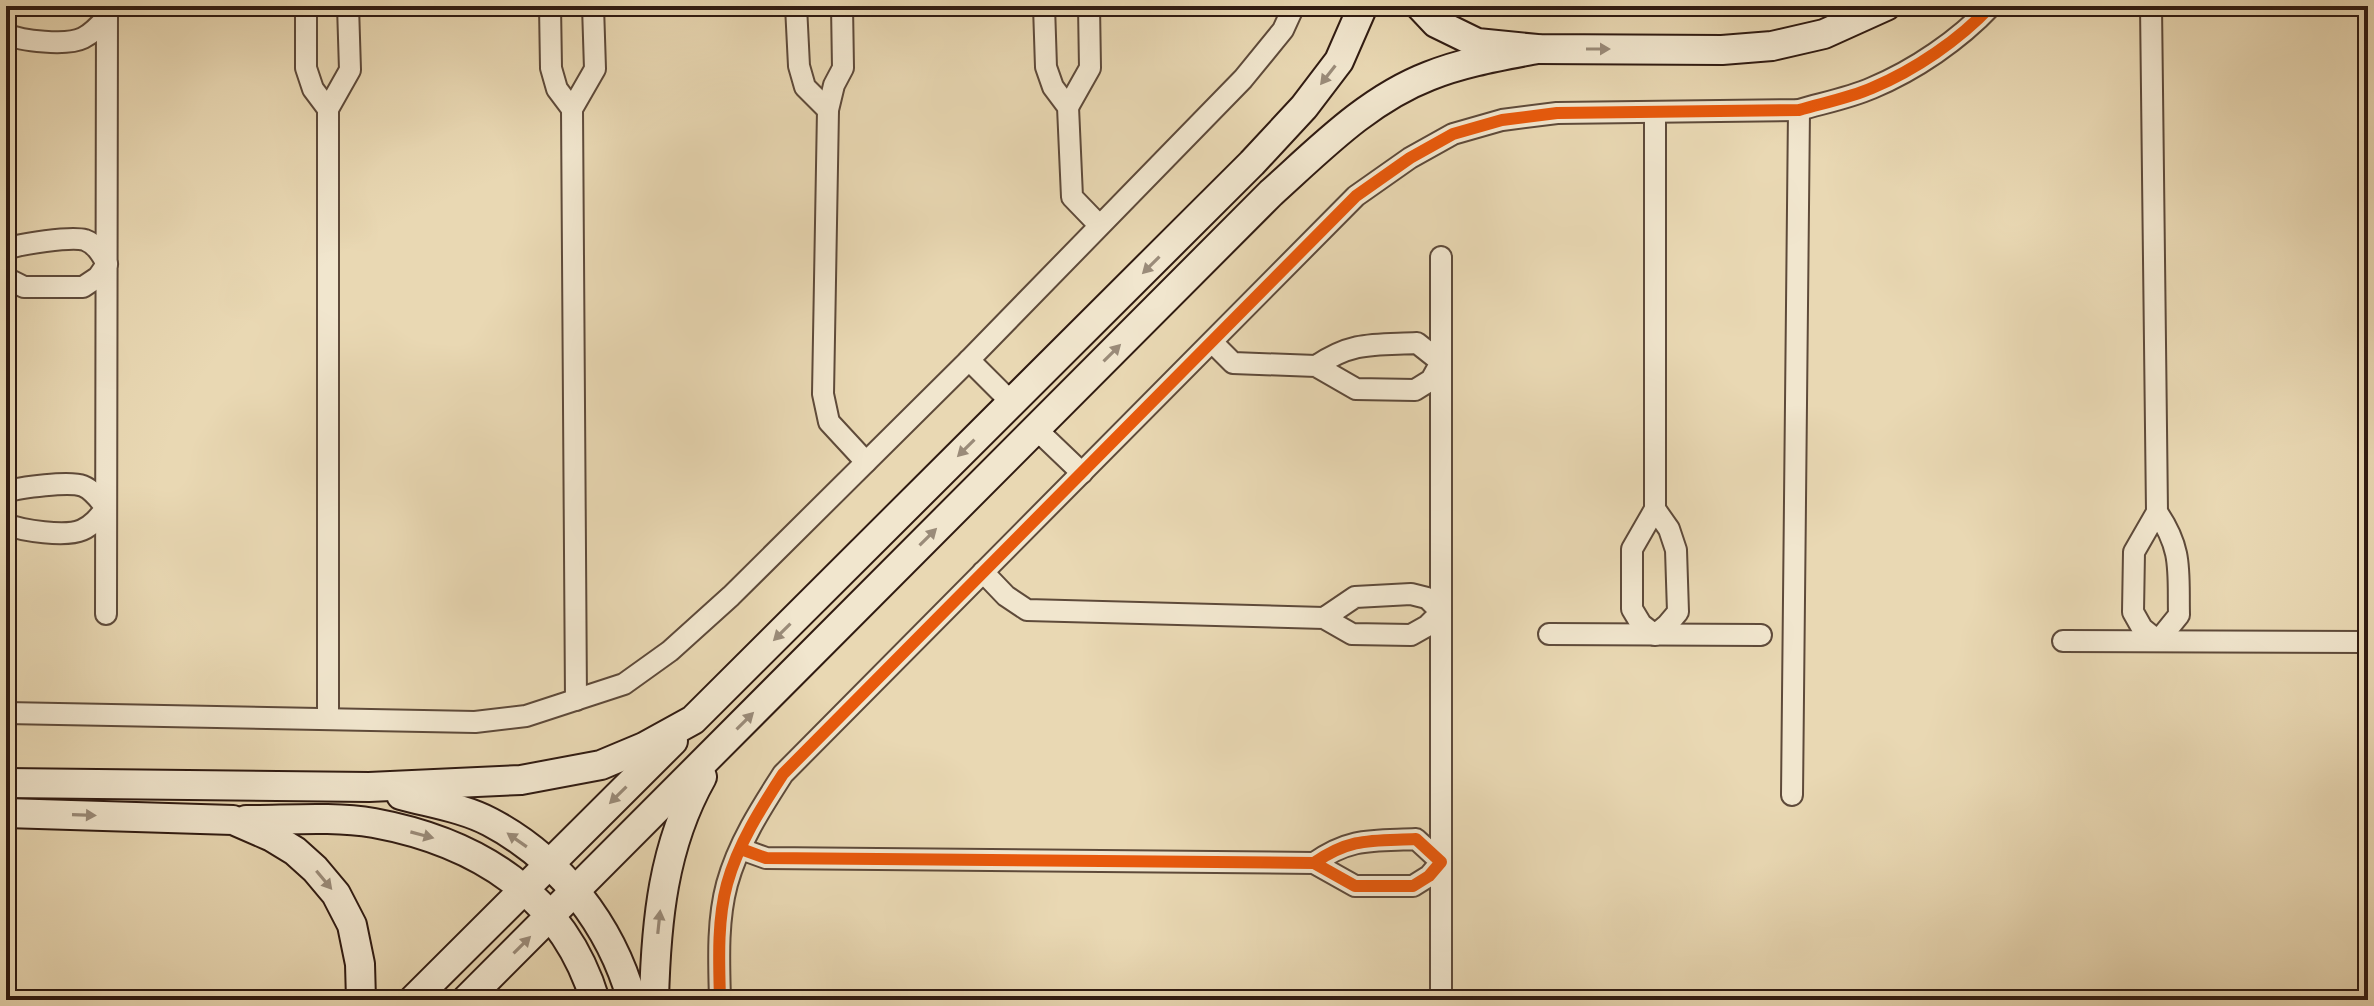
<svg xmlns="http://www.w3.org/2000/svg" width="2374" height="1006" viewBox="0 0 2374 1006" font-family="'IM FELL French Canon',serif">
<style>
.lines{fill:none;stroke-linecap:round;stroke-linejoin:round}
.street-casing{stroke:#5e4a3a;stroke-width:24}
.secondary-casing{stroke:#301b12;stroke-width:32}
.street{stroke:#f1e6ce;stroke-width:20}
.secondary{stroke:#f1e6ce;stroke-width:28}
.cycleway-casing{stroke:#f1e6ce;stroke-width:17}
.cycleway{stroke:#e8590c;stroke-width:12}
.oneway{fill:#9a8b79}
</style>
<rect width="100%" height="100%" fill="#e9d8b3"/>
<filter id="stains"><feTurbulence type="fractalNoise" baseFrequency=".0025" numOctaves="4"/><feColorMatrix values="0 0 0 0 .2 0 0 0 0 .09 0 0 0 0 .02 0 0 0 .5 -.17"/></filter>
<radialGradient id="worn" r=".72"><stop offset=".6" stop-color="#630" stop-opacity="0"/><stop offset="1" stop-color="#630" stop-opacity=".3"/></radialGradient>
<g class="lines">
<defs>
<g id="street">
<polyline points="306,6 306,68 313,89 328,109"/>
<polyline points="550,6 551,68 557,89 572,109"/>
<polyline points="796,6 799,66 805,87 828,110"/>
<polyline points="842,6 843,68 834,85 828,110 823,394 829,422 866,462"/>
<polyline points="1044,6 1046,67 1053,87 1068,107 1072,197 1099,225"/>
<path d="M2151,6L2157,512L2134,552L2133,612L2142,628L2158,641L2179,615C2178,571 2183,550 2157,512"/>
<path d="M6,34C21,41 67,46 83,38C93,33 100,25 107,17L104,14"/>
<polyline points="1068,107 1090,68 1089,6"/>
<polyline points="1655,113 1655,509 1632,549 1632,609 1641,624 1655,635 1667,625 1678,612 1676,550 1669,529 1655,509"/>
<path d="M6,249C20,244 71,236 85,240C96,244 102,255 107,264L98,277L83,287H24L6,278"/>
<polyline points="1441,257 1441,1000"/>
<path d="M1213,343L1233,363L1316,366L1356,389L1415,390L1431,380L1441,362L1417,343C1374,345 1353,341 1316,366"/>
<polyline points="969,360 1012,403"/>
<polyline points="1036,429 1082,473"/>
<path d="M6,492C20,487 70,481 83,486C93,490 100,500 106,508C99,517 93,525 82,530C66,537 22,531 6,524"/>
<polyline points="983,572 1006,596 1027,610 1324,618 1352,634 1411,635 1427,626 1441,612 1427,598 1411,594 1355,597 1324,618"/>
<polyline points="106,614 107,6"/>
<polyline points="1549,634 1761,635"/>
<polyline points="2063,641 2368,642"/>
<polyline points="576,700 572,109 595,69 593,6"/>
<polyline points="6,713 475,722 526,716 624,684 670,651 731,596 969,360 1243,79 1283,30 1294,6"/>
<polyline points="328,718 328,109 350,70 348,6"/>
<polyline points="1792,795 1799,110"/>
<path d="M741,849L766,858L1314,863L1355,886H1413L1429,876L1441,862L1416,839C1373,841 1351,837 1314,863"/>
<path d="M720,1000C719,962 717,921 727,884C738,844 761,808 783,774L1356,196L1410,158L1453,134L1502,120L1557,113L1799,110C1823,103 1849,98 1872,88C1915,70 1959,40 1991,6"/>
</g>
<g id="secondary">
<polyline points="1420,6 1436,23 1477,43 1537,49 1722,50 1772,46 1824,34 1886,6"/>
<polyline points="6,783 369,787 521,780 601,765 644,747 693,720 1252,163 1304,107 1339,61 1363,6"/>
<path d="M401,795C430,803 464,808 490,822C560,859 611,925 632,1000"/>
<polyline points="6,813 233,820 272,837 295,851 315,869 336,894 352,925 360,964 361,1000"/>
<path d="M246,820C288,820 333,816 374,823C477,842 563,895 595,1000"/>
<polyline points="413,1000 673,741"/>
<path d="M466,1000L1271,193C1320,149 1367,100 1429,76C1464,62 1501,56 1537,49"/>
<path d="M654,1000C656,922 663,846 702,777"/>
</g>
</defs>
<!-- street casing -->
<use href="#street" class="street-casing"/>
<!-- secondary casing -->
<use href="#secondary" class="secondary-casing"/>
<!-- street -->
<use href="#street" class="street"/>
<!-- secondary -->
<use href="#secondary" class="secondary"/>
<defs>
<g id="cycleway">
<path d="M741,849L766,858L1314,863L1355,886H1413L1429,876L1441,862L1416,839C1373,841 1351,837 1314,863"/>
<path d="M720,1000C719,962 717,921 727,884C738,844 761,808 783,774L1356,196L1410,158L1453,134L1502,120L1557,113L1799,110C1823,103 1849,98 1872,88C1915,70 1959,40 1991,6"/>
</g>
</defs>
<!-- cycleway casing -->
<use href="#cycleway" class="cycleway-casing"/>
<!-- cycleway -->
<use href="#cycleway" class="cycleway"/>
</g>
<!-- one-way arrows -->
<defs><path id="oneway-solid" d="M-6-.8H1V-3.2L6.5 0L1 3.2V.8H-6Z" transform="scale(2)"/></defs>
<g class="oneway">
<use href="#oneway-solid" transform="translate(1598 49)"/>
<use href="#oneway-solid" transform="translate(1328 75) rotate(128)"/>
<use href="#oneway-solid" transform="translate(1151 265) rotate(135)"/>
<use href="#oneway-solid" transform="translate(1112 353) rotate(-45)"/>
<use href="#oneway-solid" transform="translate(966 448) rotate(135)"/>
<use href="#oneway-solid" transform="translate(928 537) rotate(-45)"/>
<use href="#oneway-solid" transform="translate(782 632) rotate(135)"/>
<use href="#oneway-solid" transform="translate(745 721) rotate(-45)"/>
<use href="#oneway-solid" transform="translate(618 795) rotate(135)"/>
<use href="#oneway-solid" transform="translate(84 815) rotate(2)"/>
<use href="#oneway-solid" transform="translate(422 835) rotate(15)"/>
<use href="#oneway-solid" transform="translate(517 840) rotate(-145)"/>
<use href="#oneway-solid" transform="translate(324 880) rotate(50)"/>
<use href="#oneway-solid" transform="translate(659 922) rotate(-84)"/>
<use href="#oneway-solid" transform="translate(522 945) rotate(-45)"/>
</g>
<!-- margin -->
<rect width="2374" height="1006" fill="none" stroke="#e9d8b3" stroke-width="32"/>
<rect x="8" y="8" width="2358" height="990" fill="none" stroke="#301b12" stroke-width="4"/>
<rect x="16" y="16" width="2342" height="974" fill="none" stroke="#301b12" stroke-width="2"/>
<rect width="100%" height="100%" filter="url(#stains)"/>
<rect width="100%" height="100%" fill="url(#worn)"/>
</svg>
